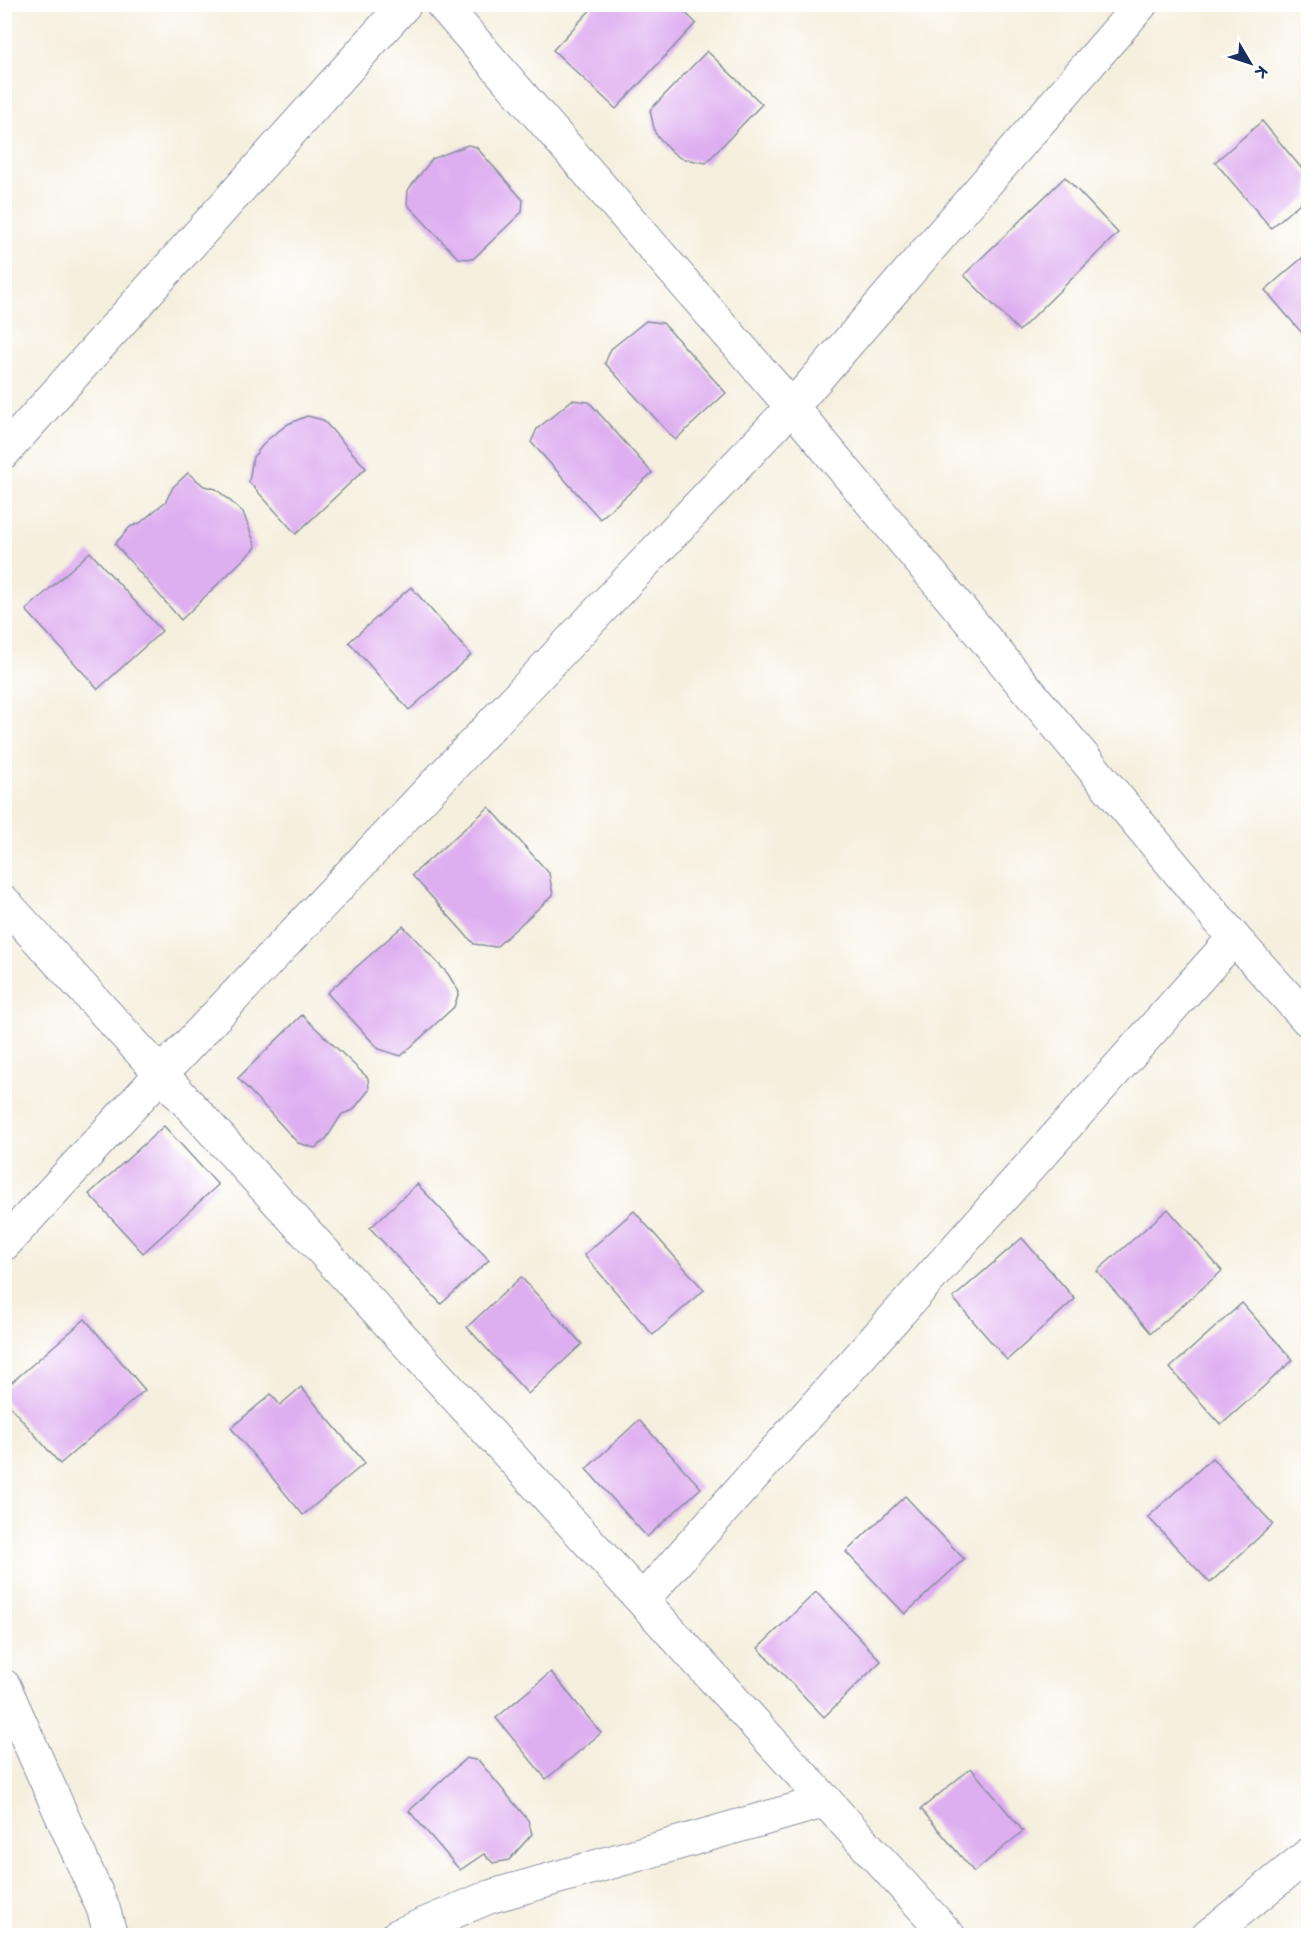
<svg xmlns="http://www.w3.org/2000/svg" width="1313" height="1940" viewBox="0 0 1313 1940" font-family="Mali,sans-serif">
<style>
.building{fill:#deaff0}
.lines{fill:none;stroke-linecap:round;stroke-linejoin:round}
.minor-casing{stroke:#888f9e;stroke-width:35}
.minor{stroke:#fff;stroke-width:33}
</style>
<rect width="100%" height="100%" fill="#fff"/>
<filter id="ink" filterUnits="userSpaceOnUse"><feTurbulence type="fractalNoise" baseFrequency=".0167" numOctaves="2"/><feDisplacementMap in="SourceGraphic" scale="12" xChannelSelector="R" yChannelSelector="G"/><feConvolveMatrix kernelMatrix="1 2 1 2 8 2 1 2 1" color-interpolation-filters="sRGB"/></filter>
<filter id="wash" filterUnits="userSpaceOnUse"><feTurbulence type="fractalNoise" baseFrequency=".008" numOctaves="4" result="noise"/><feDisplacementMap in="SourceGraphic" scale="24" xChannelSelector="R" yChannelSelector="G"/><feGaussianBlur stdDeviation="1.35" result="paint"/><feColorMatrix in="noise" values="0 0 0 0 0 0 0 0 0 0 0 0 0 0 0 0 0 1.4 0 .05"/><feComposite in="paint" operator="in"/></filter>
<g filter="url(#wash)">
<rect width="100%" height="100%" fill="#f5efde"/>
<g id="blocks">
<!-- building -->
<g class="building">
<polygon points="596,4 676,4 696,23 616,109 553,50"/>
<polygon points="707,51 762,104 706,163 680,158 670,150 655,133 650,110"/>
<polygon points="1262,121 1308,176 1308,196 1271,228 1215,162"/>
<polygon points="468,145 476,147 523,200 522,212 473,259 458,258 407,204 408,190 432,159"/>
<polygon points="1065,177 1118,233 1019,331 964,275"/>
<polygon points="1308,253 1308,340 1265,290"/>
<polygon points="646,321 663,323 726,393 675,440 605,363 611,349"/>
<polygon points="572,400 589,402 652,473 600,519 531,442 537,429"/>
<polygon points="307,416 323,420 366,468 296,534 249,482 253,457 267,440 288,424"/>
<polygon points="188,473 204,486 216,489 243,512 256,547 181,620 115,544 130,527 140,523 166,501 173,487"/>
<polygon points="90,552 162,631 98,689 26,610"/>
<polygon points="411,587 471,655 409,710 349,642"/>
<polygon points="489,807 549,873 553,895 496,947 474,944 412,875"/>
<polygon points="403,926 448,974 459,992 454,1007 401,1056 379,1049 327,993"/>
<polygon points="302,1015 368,1078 369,1090 353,1110 342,1114 326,1139 315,1148 298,1143 238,1078"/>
<polygon points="164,1126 218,1185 143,1253 89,1194"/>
<polygon points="417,1184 489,1260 441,1304 370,1228"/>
<polygon points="1168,1209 1222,1271 1151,1333 1097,1271"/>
<polygon points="634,1211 704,1290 653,1335 584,1255"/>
<polygon points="1022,1238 1075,1299 1007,1360 953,1298"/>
<polygon points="521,1277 582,1344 528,1394 467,1327"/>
<polygon points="1242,1303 1293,1360 1221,1425 1170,1368"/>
<polygon points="85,1319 145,1390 60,1464 4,1399 4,1389"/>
<polygon points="301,1387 365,1463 303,1515 231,1428 271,1394 280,1405"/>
<polygon points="639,1420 701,1488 647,1537 586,1469"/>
<polygon points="1212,1458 1273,1524 1210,1583 1148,1517"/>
<polygon points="905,1496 964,1559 905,1614 846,1552"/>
<polygon points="816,1592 881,1661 824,1717 758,1648"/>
<polygon points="551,1672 601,1733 546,1779 496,1718"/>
<polygon points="466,1758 479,1761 528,1820 532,1834 509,1860 493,1863 484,1854 460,1870 409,1811"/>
<polygon points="971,1768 1023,1831 974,1872 921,1809"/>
</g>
</g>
</g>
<g filter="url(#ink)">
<use href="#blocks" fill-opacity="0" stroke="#888f9e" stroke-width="1.5"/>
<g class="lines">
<defs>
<g id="minor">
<polyline points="442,4 792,407 1234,938 1308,1020"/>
<polyline points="4,452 405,4"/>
<polyline points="4,902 949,1936"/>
<polyline points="4,1244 162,1073 792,407 1141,4"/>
<polyline points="643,1599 1234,938"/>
<polyline points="4,1686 103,1908 111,1936"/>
<polyline points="397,1936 489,1897 826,1801"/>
<polyline points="1208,1936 1308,1855"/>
</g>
</defs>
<!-- minor casing -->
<use href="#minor" class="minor-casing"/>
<!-- minor -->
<use href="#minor" class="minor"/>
</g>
</g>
<!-- margin -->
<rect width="1313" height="1940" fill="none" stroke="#fff" stroke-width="24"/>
<!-- north arrow -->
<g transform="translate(1250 63) rotate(129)" stroke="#ffffff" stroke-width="4.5" paint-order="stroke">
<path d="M0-4.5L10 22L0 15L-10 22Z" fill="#1b2f5e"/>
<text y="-9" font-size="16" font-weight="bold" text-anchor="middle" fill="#1b2f5e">K</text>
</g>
</svg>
